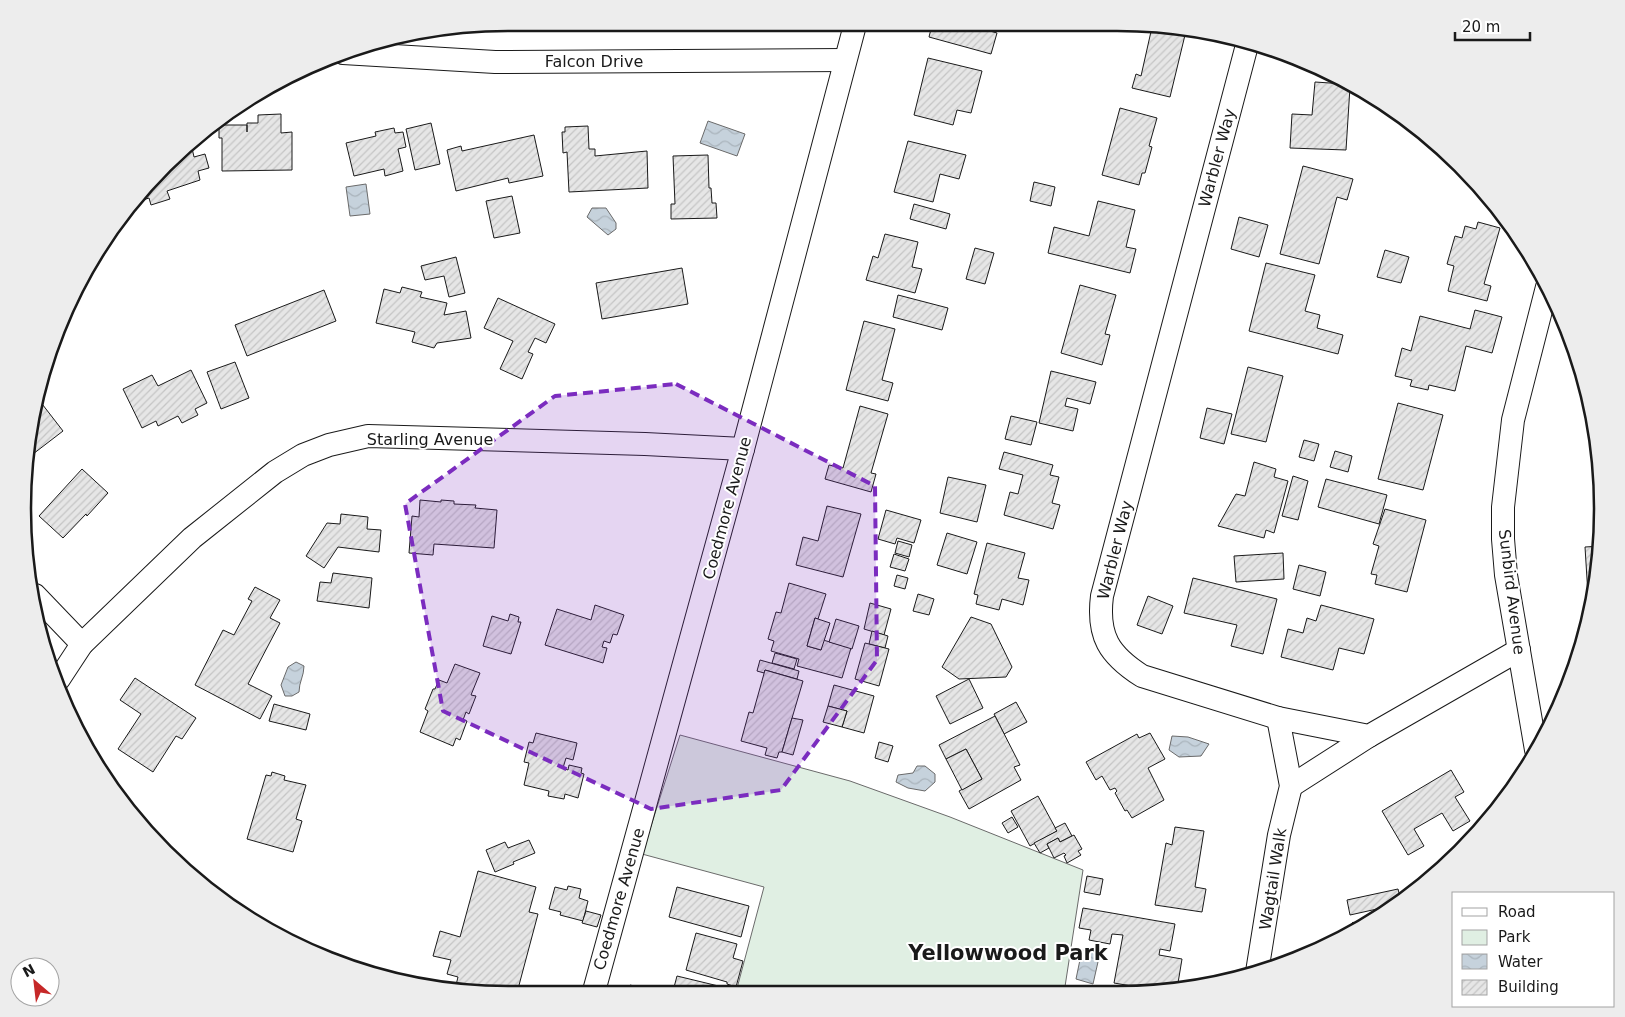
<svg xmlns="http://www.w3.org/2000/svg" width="1625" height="1017" viewBox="0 0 1625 1017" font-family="'DejaVu Sans',sans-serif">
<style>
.green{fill:#e0efe3;stroke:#6a6a6a}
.water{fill:url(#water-waves);stroke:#6a6a6a}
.building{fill:url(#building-hatch);stroke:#1a1a1a}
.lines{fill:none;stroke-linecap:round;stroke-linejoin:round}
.street-casing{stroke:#1a1a1a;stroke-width:24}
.street{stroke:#fff;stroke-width:22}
.marked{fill:#7b2cbf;fill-opacity:0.2;stroke:#7b2cbf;stroke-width:4;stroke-dasharray:10 6;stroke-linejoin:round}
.labels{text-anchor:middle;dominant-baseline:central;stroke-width:4;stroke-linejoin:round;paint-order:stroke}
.street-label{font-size:16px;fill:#1a1a1a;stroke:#fff}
.district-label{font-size:21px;font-weight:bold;fill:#1a1a1a;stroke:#fff}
.rim{fill:none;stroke:#1a1a1a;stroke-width:2.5}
</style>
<defs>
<pattern id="water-waves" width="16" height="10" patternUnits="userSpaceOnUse" patternTransform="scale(1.25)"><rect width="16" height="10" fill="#c6d2dc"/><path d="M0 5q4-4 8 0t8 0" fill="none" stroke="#aab4bc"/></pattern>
<pattern id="building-hatch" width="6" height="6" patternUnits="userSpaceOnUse" patternTransform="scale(1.25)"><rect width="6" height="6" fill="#e6e6e6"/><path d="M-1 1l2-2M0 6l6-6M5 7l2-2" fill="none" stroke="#c5c5c5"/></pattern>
</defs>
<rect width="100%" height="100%" fill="#fff"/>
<!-- green -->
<polygon class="green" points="680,735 850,781 950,817 1083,870 1064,993 736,992 764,887 642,854"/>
<!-- water -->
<g class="water">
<polygon points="708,121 745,134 737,156 700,143"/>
<polygon points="366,184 370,214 350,216 346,187"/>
<polygon points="592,208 606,208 616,223 616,229 608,235 587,217"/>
<path d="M296,662L304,666C304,676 299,682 299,692L292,696H285L281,685L288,667Z"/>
<polygon points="1172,736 1188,737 1209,744 1201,756 1179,757 1169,750"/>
<polygon points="917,766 925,766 935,774 935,782 925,791 908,788 896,782 898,775 913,773"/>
<polygon points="1082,950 1100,953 1093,984 1076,979"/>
</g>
<!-- building -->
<g class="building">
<polygon points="932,25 969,25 997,33 991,54 929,37"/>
<polygon points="1152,27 1185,35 1170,97 1132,88 1136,74 1141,76"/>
<polygon points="928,58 982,71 971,113 957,110 953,125 914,115"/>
<polygon points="1315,82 1345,84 1350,87 1346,150 1290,148 1292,114 1312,115"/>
<polygon points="1120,108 1157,118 1149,146 1152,147 1145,173 1142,173 1139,185 1102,175"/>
<polygon points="281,114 281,133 292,132 292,170 222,171 222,138 219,138 219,125 247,125 247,132 247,123 258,123 258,115"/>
<polygon points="431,123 440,164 415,170 406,129"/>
<polygon points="588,126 589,149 595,149 595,156 647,151 648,188 569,192 567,152 563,153 562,132 565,132 565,127"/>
<polygon points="394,128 395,133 403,132 406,147 398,149 403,171 385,176 384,169 354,176 346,143 376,136 375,132"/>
<polygon points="534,135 543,176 509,183 508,178 456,191 447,150 461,146 462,151"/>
<polygon points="908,141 966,155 959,179 940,174 933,202 894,192"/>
<polygon points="192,148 194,157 205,154 209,168 198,171 200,180 167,191 170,199 151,205 149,198 140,201 139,197"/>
<polygon points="708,155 709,188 711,188 712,203 716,203 717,218 671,219 671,204 675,204 673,156"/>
<polygon points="1303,166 1353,179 1347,200 1337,197 1319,264 1280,254"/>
<polygon points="1471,177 1482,188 1483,190 1468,186"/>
<polygon points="1034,182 1055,187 1051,206 1030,201"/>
<polygon points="512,196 520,233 494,238 486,201"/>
<polygon points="1098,201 1135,210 1126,247 1136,249 1130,273 1048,253 1054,227 1089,236"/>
<polygon points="914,204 950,214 946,229 910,219"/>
<polygon points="1239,217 1268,225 1259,257 1231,249"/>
<polygon points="1478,222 1500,228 1484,284 1491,286 1487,301 1448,291 1454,266 1447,264 1455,236 1462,238 1465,226 1476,229"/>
<polygon points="885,234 918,242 912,267 922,269 915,293 866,280 873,256 878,258"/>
<polygon points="975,248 994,253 985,284 966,279"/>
<polygon points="1385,250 1409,257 1401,283 1377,277"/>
<polygon points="456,257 465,293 449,297 444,276 425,280 421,266"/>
<polygon points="1266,263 1315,275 1305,311 1320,315 1317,328 1343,335 1338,354 1249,331"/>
<polygon points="682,268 688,304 602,319 596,283"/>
<polygon points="1080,285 1116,295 1105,334 1110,335 1102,365 1061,353"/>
<polygon points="402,287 422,292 420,297 447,303 444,315 466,311 471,338 437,343 434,348 412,342 415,332 376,323 384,289 400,293"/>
<polygon points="324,290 336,321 247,356 235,325"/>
<polygon points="898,295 948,308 942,330 893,317"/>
<polygon points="498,298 555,324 546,343 535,338 528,352 533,354 522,379 500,369 513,341 484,328"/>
<polygon points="1475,310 1502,317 1492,353 1466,346 1455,391 1429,385 1428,390 1410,386 1412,380 1395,376 1402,348 1411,351 1420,316 1470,329"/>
<polygon points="864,321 895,329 882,380 893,383 888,401 846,390"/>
<polygon points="235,362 249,398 221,409 207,372"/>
<polygon points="1248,367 1283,376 1266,442 1231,434"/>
<polygon points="191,370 207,403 195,409 198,415 182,423 178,416 158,426 156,421 142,428 123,389 152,375 158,386"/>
<polygon points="1051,371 1096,382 1090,404 1067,398 1065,406 1078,409 1073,431 1039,423"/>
<polygon points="39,400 63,431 33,454 29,449"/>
<polygon points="1398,403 1443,415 1423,490 1378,479"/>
<polygon points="860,406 888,414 871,473 876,474 871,492 825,479 829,465 843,468"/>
<polygon points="1207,408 1232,414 1224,444 1200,438"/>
<polygon points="1011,416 1037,422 1031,445 1005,439"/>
<polygon points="1304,440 1319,444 1314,461 1299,457"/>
<polygon points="1335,451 1352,456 1348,472 1330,467"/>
<polygon points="1004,452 1053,465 1050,475 1059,477 1052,503 1060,505 1053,529 1004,515 1010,492 1018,494 1023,475 999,469"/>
<polygon points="1254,462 1276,469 1274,477 1288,481 1274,533 1266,530 1264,538 1218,526 1236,494 1245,496"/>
<polygon points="82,469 108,493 87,516 86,514 63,538 39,516"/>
<polygon points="1293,476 1308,481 1298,520 1282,516"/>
<polygon points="948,477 986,485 977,522 940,513"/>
<polygon points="1326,479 1387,495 1379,524 1318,507"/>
<polygon points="420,500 441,502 441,500 454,501 454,504 476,505 475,508 497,510 494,548 434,544 433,555 409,553 412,516 419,517"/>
<polygon points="827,506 861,514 843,577 796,565 803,537 818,541"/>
<polygon points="1385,509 1426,520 1407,592 1375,584 1377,575 1371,574 1379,546 1373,544"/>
<polygon points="886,510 921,520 914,543 897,538 895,544 878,539"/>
<polygon points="341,514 368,517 367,529 381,530 379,552 338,547 324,568 306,556 327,523 340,524"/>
<polygon points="947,533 977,542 967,574 937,565"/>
<polygon points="898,541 912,545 909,557 895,553"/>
<polygon points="987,543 1025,553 1018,578 1029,580 1023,605 1002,599 999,610 976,604 978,595 974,594"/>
<polygon points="1601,546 1590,611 1589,611 1585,547"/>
<polygon points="1283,553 1284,579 1236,582 1234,556"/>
<polygon points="894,554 909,559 905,571 890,567"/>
<polygon points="1299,565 1326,572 1320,596 1293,589"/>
<polygon points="333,573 372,578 369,608 317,601 320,582 331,583"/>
<polygon points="897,575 908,578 905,589 894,586"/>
<polygon points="1193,578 1277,599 1263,654 1231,646 1237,625 1184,613"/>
<polygon points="789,583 826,594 818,619 815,618 807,646 821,650 823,640 851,648 842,678 797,666 799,659 771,651 774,641 768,639 776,612 781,613"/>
<polygon points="255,587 280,600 270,618 280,623 248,684 272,696 260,719 195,685 223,630 234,635 252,601 248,599"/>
<polygon points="918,594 934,599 929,615 913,611"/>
<polygon points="1148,596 1173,606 1162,634 1137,625"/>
<polygon points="870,603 891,609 884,635 864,629"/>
<polygon points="595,605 624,615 617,635 613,634 610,643 604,641 602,647 607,648 603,663 545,645 557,609 591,620"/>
<polygon points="1321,605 1374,619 1364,654 1339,648 1333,670 1281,657 1288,629 1303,633 1307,618 1316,621"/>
<polygon points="510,614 519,617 518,622 521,622 511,654 483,646 492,616 508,621"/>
<polygon points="971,617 991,624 1012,667 1006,677 959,679 942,667"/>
<polygon points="815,618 830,623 821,650 807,646"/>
<polygon points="836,619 859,626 852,649 829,642"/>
<polygon points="872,631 888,636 885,648 869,644"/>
<polygon points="865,643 889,649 879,686 855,679"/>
<polygon points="775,653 797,659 794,669 772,663"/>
<polygon points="760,660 799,671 797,679 765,670 764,673 757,671"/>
<polygon points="455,664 480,673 471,695 476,696 469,714 466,712 463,720 467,721 460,740 456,738 453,746 420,732 428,711 425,709 433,689 435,689 439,680 447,683"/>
<polygon points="765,670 803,681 782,752 779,752 777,758 765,755 767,748 741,741 749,712 753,713"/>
<polygon points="135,678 196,718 182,739 176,736 153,772 118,749 141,714 120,700"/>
<polygon points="969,679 983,708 950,724 936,696"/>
<polygon points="834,685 874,696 864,733 842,727 847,711 828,706"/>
<polygon points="1016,702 1027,722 1004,734 994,714"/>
<polygon points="274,704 310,714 306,730 269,721"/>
<polygon points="828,706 847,711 842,727 823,722"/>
<polygon points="995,716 1020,765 1014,767 1021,780 969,809 959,791 982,779 966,749 946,759 939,745"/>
<polygon points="792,718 803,720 793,755 782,752"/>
<polygon points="536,733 577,743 573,760 566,758 563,768 568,770 569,765 582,768 581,773 584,774 578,798 565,794 564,799 548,796 549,791 524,785 529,763 524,762 529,742 533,743"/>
<polygon points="1150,733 1165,759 1148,768 1164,800 1132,818 1127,810 1125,811 1115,793 1117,791 1115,788 1110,790 1102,776 1096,780 1086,762 1137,734 1139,738"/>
<polygon points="879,742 893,746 888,762 875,758"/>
<polygon points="966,749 982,779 962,790 946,759"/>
<polygon points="1451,770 1464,792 1455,797 1470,821 1453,831 1442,813 1414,829 1424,846 1408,855 1382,811"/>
<polygon points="272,772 285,776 284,780 306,785 296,819 302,821 293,852 247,839 266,775 271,776"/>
<polygon points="1038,796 1057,831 1030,846 1011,811"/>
<polygon points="1012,817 1018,827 1008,833 1002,823"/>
<polygon points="1065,823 1072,836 1060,842 1058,838 1047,844 1049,848 1040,853 1034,843 1057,831 1055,828"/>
<polygon points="1175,827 1204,831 1195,887 1206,889 1202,912 1155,905 1166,843 1172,845"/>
<polygon points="1074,835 1082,849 1078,851 1081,855 1067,863 1064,856 1066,855 1064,853 1054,858 1047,844 1058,838 1060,842"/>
<polygon points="529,840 535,853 513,862 514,864 495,872 486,850 505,842 508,848"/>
<polygon points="478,871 536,887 529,912 538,914 518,989 515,988 514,991 478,991 456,985 458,977 447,974 451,960 433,956 440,931 460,937"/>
<polygon points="1087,876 1103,879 1100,895 1084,892"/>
<polygon points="568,886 581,889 579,898 588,901 583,921 560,915 561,912 549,909 555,887 567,890"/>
<polygon points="677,887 749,906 741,937 669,917"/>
<polygon points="1398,889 1401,901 1395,905 1350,915 1347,900"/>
<polygon points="1083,908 1175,924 1170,951 1160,949 1159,955 1182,959 1177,989 1161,991 1114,983 1123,935 1112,934 1110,944 1089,940 1091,930 1079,928"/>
<polygon points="586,911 601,915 597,927 582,923"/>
<polygon points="1353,922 1359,927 1339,940"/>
<polygon points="696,933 737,944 733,958 743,961 736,987 727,984 727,982 686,970"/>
<polygon points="677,976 735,990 735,992 673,991"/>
<polygon points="630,985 655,991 629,991"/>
</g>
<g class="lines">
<defs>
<g id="street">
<path d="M1247,45L1102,596C1097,636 1109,655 1142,676L1278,718L1369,736L1519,650"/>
<polyline points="343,53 495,62 845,60"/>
<polyline points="35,595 82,644"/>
<polyline points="59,679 82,644 192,538 275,472 303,455 329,445 368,436 645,444 743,449"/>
<polyline points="1536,750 1506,575 1503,539 1503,507 1513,420 1547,287"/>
<polyline points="1291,786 1369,736"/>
<polyline points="1257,972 1279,835 1291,786 1278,718"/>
<polyline points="594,991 743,449 855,25"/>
</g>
</defs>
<!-- street casing -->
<use href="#street" class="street-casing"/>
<!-- street -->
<use href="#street" class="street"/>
</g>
<!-- marked area -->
<path class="marked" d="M676,384L875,486L877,660L781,790L651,809L443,711L405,504L555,396Z"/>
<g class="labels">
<!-- street labels -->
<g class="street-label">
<text x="594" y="61">Falcon Drive</text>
<text transform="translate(1217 158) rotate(-75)">Warbler Way</text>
<text x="430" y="439">Starling Avenue</text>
<text transform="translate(727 508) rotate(-75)">Coedmore Avenue</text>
<text transform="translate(1115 550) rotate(-76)">Warbler Way</text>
<text transform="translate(1512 592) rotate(83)">Sunbird Avenue</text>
<text transform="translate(1273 879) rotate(-81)">Wagtail Walk</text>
<text transform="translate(619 899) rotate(-74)">Coedmore Avenue</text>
</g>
<!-- district labels -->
<g class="district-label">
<text x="1008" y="953">Yellowwood Park</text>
</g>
</g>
<!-- crop -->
<path d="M0 0H1625V1017H0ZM508 31H1117A477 477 0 0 1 1594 508V509A477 477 0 0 1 1117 986H508A477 477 0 0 1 31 509V508A477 477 0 0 1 508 31Z" fill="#ededed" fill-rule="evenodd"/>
<path class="rim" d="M508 31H1117A477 477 0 0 1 1594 508V509A477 477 0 0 1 1117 986H508A477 477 0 0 1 31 509V508A477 477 0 0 1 508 31Z"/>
<!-- legend -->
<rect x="1452" y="892" width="162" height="115" fill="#ffffff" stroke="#a3a3a3"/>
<rect x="1462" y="908" width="25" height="8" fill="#ffffff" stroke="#a3a3a3"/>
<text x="1498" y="917" font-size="15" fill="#1a1a1a">Road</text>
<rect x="1462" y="930" width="25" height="15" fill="#e0efe3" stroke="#a3a3a3"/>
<text x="1498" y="942" font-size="15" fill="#1a1a1a">Park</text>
<rect x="1462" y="954" width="25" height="15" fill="url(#water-waves)" stroke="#a3a3a3"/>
<text x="1498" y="967" font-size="15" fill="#1a1a1a">Water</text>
<rect x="1462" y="980" width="25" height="15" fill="url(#building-hatch)" stroke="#a3a3a3"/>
<text x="1498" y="992" font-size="15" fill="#1a1a1a">Building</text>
<!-- north arrow -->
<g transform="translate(35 982) rotate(332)"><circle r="24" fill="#ffffff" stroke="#a3a3a3"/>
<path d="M0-4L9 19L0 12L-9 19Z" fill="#c62828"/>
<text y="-8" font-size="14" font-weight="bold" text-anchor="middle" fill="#1a1a1a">N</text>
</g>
<!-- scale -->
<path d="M1455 32v8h75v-8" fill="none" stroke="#1a1a1a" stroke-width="2.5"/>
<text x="1462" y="32" font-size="15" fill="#1a1a1a" stroke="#ffffff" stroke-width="4" paint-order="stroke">20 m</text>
</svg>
